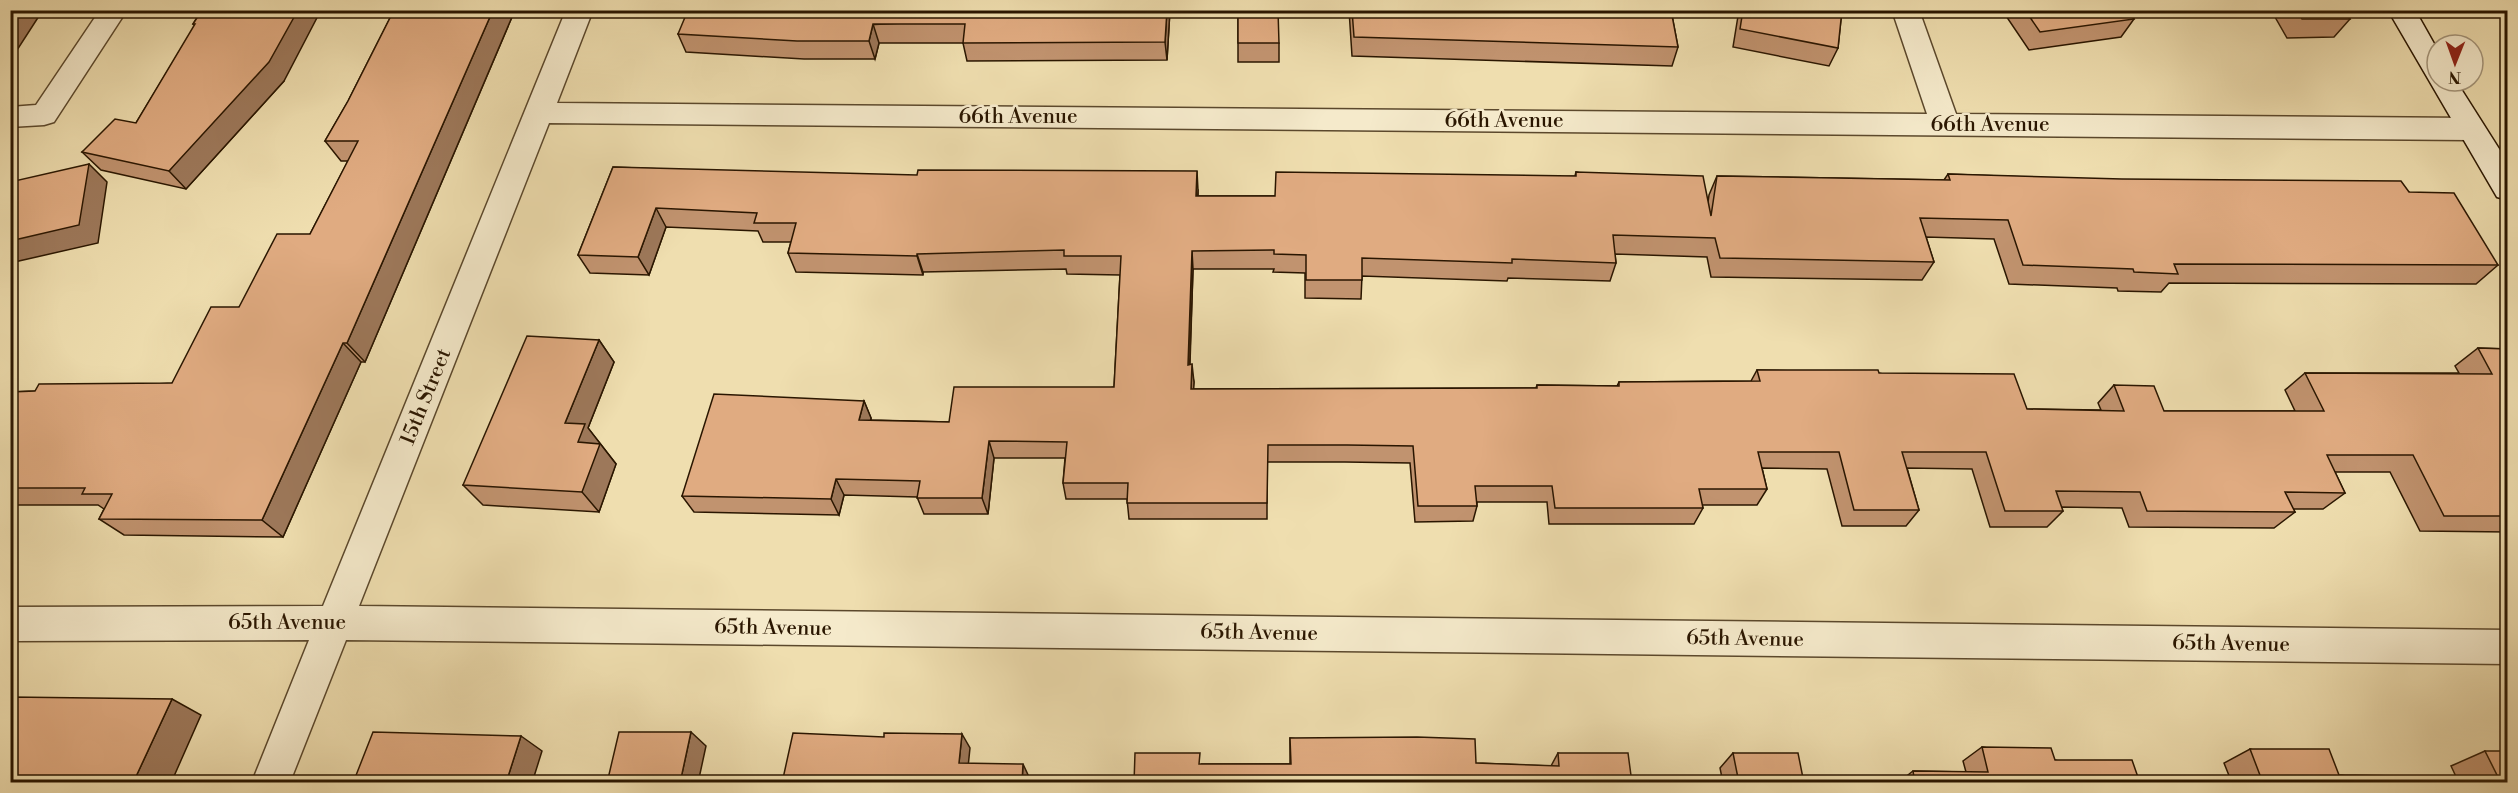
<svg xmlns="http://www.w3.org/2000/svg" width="2518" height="793" viewBox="0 0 2518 793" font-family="'Libre Bodoni',serif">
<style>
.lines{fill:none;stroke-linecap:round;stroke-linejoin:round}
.street-casing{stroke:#5b482c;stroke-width:3}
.secondary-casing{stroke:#2a1600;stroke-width:3}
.street{fill:#f5eacb;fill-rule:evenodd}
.secondary{fill:#f5eacb;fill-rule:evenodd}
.wall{fill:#c1936f;stroke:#2a1600;stroke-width:1.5}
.shaded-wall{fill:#9d785a;stroke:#2a1600;stroke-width:1.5}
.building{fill:#e0ab81;stroke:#2a1600;stroke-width:1.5}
.labels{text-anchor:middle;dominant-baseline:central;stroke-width:5;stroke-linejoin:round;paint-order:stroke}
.street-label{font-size:21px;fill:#2a1600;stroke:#f5eacb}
</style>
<rect width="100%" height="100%" fill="#efdeaf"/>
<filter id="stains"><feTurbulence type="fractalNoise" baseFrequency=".00333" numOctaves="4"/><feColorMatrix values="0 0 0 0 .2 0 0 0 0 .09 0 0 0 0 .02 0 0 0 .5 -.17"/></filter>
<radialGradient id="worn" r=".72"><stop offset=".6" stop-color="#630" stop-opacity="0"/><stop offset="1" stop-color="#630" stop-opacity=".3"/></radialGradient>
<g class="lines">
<defs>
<g id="street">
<polygon points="100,10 127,10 54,122 44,125 10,127 10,107 36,105"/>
<polygon points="566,10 593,10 557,103 1927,114 1892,10 1919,10 1956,114 2469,118 2479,122 2483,129 2479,136 2469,140 549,123 359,606 2508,630 2508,664 346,640 290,782 252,782 309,640 10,641 10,607 323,606"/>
</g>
<polygon id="secondary" points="2388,10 2415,10 2437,49 2437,81 2456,81 2508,163 2508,200 2497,197"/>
</defs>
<!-- street casing -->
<use href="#street" class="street-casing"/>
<!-- secondary casing -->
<use href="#secondary" class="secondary-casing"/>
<!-- street -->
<use href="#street" class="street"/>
<!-- secondary -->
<use href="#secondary" class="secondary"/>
</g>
<!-- wall -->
<g class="wall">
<polygon points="202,10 284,81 186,189 101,170 82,152 136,123 195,26 193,24"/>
<polygon points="394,10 515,10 365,362 361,362 283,537 124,535 99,519 104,509 98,505 10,505 10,392 35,391 172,383 239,307 310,234 348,161 341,161 325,141 348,101"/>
<polygon points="1170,10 1167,60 967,61 963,43 879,43 875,59 804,59 686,52 678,34"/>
<polygon points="1238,10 1279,43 1279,62 1238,62"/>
<polygon points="1349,10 1671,10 1678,47 1672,66 1352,56"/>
<polygon points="1739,10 1842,10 1838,48 1829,66 1733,47"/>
<polygon points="2002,10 2127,10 2134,19 2121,37 2029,50"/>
<polygon points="2271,10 2344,10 2350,19 2334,37 2287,38"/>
<polygon points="613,167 1198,190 1198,196 1275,196 1575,176 1576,172 1708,202 1709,195 1717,176 1944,180 1948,174 2409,192 2498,265 2476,284 2169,283 2161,292 2118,291 2117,288 2009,284 1994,239 1926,237 1934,262 1922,280 1711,277 1707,257 1615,254 1616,263 1610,281 1508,278 1507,281 1362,276 1361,299 1305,298 1305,273 1273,272 1274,269 1193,269 1190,364 1194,382 1193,389 1536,388 1537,385 1617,386 1619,382 1751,381 1757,370 1879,373 2027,409 2101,410 2098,403 2114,385 2164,411 2295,411 2285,390 2305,373 2459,373 2455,366 2478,348 2508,349 2508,532 2420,531 2390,472 2335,472 2345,493 2323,509 2293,509 2295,512 2274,528 2129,527 2122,508 2061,507 2063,511 2047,527 1990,527 1972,469 1907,468 1919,510 1906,526 1842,526 1827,469 1762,468 1767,489 1757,505 1702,505 1703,508 1694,524 1549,524 1547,502 1477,502 1477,506 1473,521 1415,522 1410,463 1345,462 1267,462 1267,519 1129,519 1127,499 1066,499 1063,483 1065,458 994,458 988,514 924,514 917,497 844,495 839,515 694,512 682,496 864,401 871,418 871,420 949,422 1114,387 1120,275 1067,274 1066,269 923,272 923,275 796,272 788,253 791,242 763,242 758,231 666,227 649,275 590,273 578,255"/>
<polygon points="599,340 614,362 588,428 616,464 599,512 483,505 463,485"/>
<polygon points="1290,738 1476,763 1551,766 1558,753 1632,783 1201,764 1290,764"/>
<polygon points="1982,747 2055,760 2140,783 1898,783 1913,771 1966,772 1963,761"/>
<polygon points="2250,749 2339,775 2405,783 2232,783 2224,763"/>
<polygon points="2485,751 2508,783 2459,783 2451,766"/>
<polygon points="1733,753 1804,783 1723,783 1720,768"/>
</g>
<!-- shaded-wall -->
<g class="shaded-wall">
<polygon points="10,10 33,10 39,16 10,61"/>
<polygon points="298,10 321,10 284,81 186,189 169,171"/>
<polygon points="493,10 515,10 365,362 347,343"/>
<polygon points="1167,10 1170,10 1167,60 1165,42"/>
<polygon points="873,24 879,43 875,59 869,41"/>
<polygon points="89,164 107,182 98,243 10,263 10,241"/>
<polygon points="1197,171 1198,190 1197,215 1196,196"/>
<polygon points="656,208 666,227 649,275 638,257"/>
<polygon points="1192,251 1193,269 1189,382 1188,365"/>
<polygon points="917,254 923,272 923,275 917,256"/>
<polygon points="599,340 614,362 588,428 616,464 599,512 582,492 578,442 565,423"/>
<polygon points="343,343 361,362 283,537 262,520"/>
<polygon points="1192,364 1194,382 1193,406 1191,389"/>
<polygon points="864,401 871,418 867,437 859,420"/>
<polygon points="989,441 994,458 988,514 982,498"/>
<polygon points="836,479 844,495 839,515 831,499"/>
<polygon points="172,699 201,715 171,783 133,783"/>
<polygon points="691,732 706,746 698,783 680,783"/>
<polygon points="962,734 970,748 967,777 959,763"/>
<polygon points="521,736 542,751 532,783 506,783"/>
<polygon points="1023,764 1029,777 1029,783 1022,783"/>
</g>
<!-- building -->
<g class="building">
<polygon points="202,10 298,10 269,62 169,171 82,152 115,119 136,123 195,24 193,24"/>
<polygon points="394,10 493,10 347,343 343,343 262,520 99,519 112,494 82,494 85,488 10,488 10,392 35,391 39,384 172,383 211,307 239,307 277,234 310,234 358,141 325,141 348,101"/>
<polygon points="688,10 1167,10 1165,42 963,43 965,24 873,24 869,41 797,41 678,34"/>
<polygon points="1238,10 1278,10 1279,43 1238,43"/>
<polygon points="1352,10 1671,10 1678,47 1354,37"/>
<polygon points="1743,10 1842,10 1838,48 1740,29"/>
<polygon points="2025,10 2127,10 2134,19 2040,32"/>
<polygon points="2297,10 2344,10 2350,19 2302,19"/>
<polygon points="89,164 79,225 10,241 10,182"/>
<polygon points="613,167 917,175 918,170 1197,171 1196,196 1275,196 1276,172 1576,176 1576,172 1703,176 1711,216 1717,176 1950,180 1948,174 2122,179 2401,181 2409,192 2454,193 2498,265 2174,264 2178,274 2134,272 2133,269 2023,265 2008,220 1920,218 1934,262 1720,258 1715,238 1613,235 1616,263 1512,259 1512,263 1362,258 1362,280 1306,280 1306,255 1274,254 1274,250 1192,251 1188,365 1192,364 1191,389 1537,388 1537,385 1619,386 1619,382 1760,381 1757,370 1878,370 1879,373 2014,374 2027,409 2124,411 2114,385 2154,386 2164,411 2324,411 2305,373 2492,374 2478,348 2508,349 2508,516 2444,516 2413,455 2327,455 2345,493 2285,492 2295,512 2147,511 2140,492 2056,491 2063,511 2005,511 1986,452 1902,452 1919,510 1854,510 1839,452 1758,452 1767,489 1699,489 1703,508 1555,508 1552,486 1475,486 1477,506 1418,506 1413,446 1347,445 1268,445 1267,503 1127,503 1128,483 1063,483 1067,442 989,441 982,498 917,498 920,481 836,479 831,499 682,496 714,394 864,401 859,420 949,422 954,387 1114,387 1121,256 1064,256 1064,250 917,254 917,256 788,253 796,223 754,223 757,213 656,208 638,257 578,255"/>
<polygon points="527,336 599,340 565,423 585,424 578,442 600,444 582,492 463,485"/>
<polygon points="10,697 172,699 133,783 10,783"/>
<polygon points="373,732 521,736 506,783 353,783"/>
<polygon points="619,732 691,732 680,783 607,783"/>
<polygon points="793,733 884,737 884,733 962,734 959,763 1023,764 1022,783 782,783"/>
<polygon points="1417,737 1475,739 1476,763 1559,766 1558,753 1628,753 1632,783 1134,783 1135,753 1200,753 1199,764 1291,764 1290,738"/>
<polygon points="1982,747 2051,748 2055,760 2132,760 2140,783 1915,783 1913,771 1988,772"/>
<polygon points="2250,749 2329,749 2339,775 2402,776 2405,783 2263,783"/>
<polygon points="2485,751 2508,751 2508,783 2501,783"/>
<polygon points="1733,753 1798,753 1804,783 1739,783"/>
</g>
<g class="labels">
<!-- street labels -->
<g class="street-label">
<text x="1018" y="117">66th Avenue</text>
<text x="1504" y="121">66th Avenue</text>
<text x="1990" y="125">66th Avenue</text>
<text transform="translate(426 397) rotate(-68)">15th Street</text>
<text x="287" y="623">65th Avenue</text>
<text transform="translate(773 628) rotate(1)">65th Avenue</text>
<text transform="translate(1259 633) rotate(1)">65th Avenue</text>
<text transform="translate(1745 639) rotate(1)">65th Avenue</text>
<text transform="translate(2231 644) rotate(1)">65th Avenue</text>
</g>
</g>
<!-- margin -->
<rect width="2518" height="793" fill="none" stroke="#efdeaf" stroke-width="36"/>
<rect x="12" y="12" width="2494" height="769" fill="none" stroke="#2a1600" stroke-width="3"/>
<rect x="18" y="18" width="2482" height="757" fill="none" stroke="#2a1600" stroke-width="1.5"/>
<!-- north arrow -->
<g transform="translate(2455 63) rotate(181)"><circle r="28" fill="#f5eacb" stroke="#a4957a" stroke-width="1.5"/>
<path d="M0-4.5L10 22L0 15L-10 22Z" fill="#8f2418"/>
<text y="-9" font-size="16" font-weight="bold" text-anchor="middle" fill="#2a1600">N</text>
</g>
<rect width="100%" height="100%" filter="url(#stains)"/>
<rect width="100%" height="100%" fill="url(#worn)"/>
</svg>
